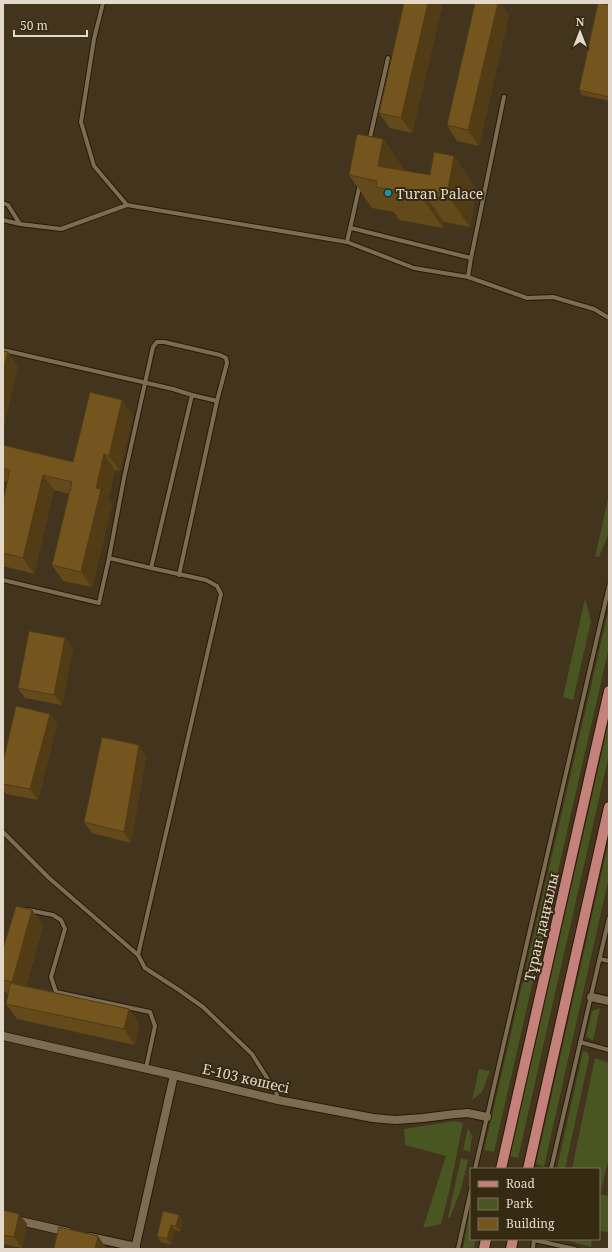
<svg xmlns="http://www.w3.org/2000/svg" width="612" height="1252" viewBox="0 0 612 1252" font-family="'Noto Serif',serif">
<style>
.green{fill:#4a5621}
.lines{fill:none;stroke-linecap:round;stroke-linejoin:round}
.lane-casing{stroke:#281b05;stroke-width:6}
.street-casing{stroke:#281b05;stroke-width:10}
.primary-casing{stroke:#281b05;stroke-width:12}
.lane{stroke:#7b6c53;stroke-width:4}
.street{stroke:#7b6c53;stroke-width:8}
.primary{stroke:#c5817c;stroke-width:10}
.wall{fill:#64491a}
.shaded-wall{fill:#513c15}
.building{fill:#74551e;stroke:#513c15}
.culture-dot{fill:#0f9aa8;stroke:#372a13;stroke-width:1.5}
.labels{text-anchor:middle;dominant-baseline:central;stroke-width:4;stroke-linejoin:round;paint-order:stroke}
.poi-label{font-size:14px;fill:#e2d9cc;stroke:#372a13;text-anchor:start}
.street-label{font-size:14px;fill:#e2d9cc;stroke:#372a13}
</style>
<rect width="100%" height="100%" fill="#42341d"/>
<!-- green -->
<g class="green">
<polygon points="609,495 609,532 599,557 595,557"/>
<polygon points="585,599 591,621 573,700 563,697"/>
<polygon points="609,608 609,647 494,1152 484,1150"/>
<polygon points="609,721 609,754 518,1158 510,1156"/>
<polygon points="609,840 609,877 544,1167 536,1164"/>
<polygon points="600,1008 593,1041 586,1036 592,1011"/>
<polygon points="583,1051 588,1053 589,1058 565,1169 557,1168"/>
<polygon points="595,1058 609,1063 609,1158 600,1194 609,1196 609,1233 599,1230 599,1169 572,1169"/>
<polygon points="479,1069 490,1071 482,1092 472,1100"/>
<polygon points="454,1121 463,1123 449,1192 441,1224 423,1228 446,1156 405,1145 404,1129"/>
<polygon points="468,1128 472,1136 470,1152 463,1150"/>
<polygon points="461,1158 468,1160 461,1189 450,1218 448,1217"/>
<polygon points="470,1209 471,1212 471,1239 476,1239 474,1249 463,1249"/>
<polygon points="563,1239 592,1239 591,1247"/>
</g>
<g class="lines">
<defs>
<g id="lane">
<polyline points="103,3 94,39 81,122 94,166 127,205"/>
<polyline points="369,142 388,58"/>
<polyline points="3,203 8,205 20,224"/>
<polyline points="3,220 20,224 61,229 127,205 347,242 414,268 468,277 527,298 553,297 594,309 609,318"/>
<polyline points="351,228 471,258"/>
<polyline points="347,242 360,184"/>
<polyline points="468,277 471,258 504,97"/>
<polyline points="3,350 173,389 192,395 151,568 206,580 217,586 221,594 138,955 145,968 179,990 203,1007 252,1054 276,1092 278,1099"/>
<polyline points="109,558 124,478 153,347 157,342 164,342 220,355 226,358 227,363 217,401"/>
<polyline points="179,575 217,401 192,395"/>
<polyline points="3,580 99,603 109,558 151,568"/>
<polyline points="3,832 49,878 138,955"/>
<polyline points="28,910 53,915 61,920 65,929 51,977 56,992 150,1012 155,1026 146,1068"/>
<polyline points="600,959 609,961"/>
<polyline points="580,1042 609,1050"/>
<polyline points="475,1169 609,586"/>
<polyline points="551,1169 609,918"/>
<polyline points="534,1240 575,1249"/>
<polyline points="458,1249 471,1190"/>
<polyline points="533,1249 534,1239"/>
</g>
<g id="street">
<polyline points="591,997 609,1001"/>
<polyline points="3,1036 174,1075 278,1100 373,1118 395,1120 423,1118 455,1114 468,1113 487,1117"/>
<polyline points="3,1217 68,1232"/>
<polyline points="90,1237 136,1247"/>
<polyline points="135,1249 174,1075"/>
</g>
<g id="primary">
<polyline points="501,1169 609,691"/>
<polyline points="528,1169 609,807"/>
<polyline points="484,1249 486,1239"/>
<polyline points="511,1249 513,1239"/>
</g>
</defs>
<!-- lane casing -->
<use href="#lane" class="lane-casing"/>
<!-- street casing -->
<use href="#street" class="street-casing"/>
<!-- primary casing -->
<use href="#primary" class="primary-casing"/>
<!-- lane -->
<use href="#lane" class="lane"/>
<!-- street -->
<use href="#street" class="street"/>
<!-- primary -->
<use href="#primary" class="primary"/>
</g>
<!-- wall -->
<g class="wall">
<polygon points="443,3 412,133 390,128 379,113"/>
<polygon points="609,5 609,101 582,95 579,90"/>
<polygon points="509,15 479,146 457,141 447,125"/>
<polygon points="383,139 405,171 477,189 470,227 444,222 443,228 399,220 394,212 372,208 349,175"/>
<polygon points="133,415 120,471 115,470 108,499 112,505 92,587 63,581 52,565 69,494 54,490 34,574 3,566 3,501 8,482 3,481 3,445 73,462"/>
<polygon points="65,638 73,649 62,705 25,698 18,688"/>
<polygon points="50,714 57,725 38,800 6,794 3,790 3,762"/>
<polygon points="146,756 131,843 92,833 84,822"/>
<polygon points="32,910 43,926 26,986 129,1009 139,1024 135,1045 17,1019 6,1004 8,993 6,993 3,989 3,949"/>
<polygon points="3,1210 19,1214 27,1224 22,1248 3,1244"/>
<polygon points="179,1215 183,1221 180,1232 175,1230 171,1245 161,1242 157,1236"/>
</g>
<!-- shaded-wall -->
<g class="shaded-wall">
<polygon points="428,3 443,3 412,133 401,118"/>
<polygon points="498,3 501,3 509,15 479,146 468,130"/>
<polygon points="383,139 406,172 378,166"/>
<polygon points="454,156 477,189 470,227 447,194"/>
<polygon points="421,189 444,222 443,228 420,195"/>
<polygon points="8,352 18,367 3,432 3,372"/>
<polygon points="122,400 133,415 120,471 109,456"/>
<polygon points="104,454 115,470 108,499 112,505 92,587 81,572 96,488"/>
<polygon points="43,475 54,490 34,574 23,558"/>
<polygon points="65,638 73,649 62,705 54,695"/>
<polygon points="50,714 57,725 38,800 30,789"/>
<polygon points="139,745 146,756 131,843 124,832"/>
<polygon points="32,910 43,926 22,998 12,982"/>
<polygon points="129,1009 139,1024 135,1045 124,1029"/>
<polygon points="19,1214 27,1224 22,1248 14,1237"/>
<polygon points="179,1215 183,1221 180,1232 176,1226"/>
<polygon points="171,1225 175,1230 171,1245 167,1239"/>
<polygon points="98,1236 105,1246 105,1249 95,1249"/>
</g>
<!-- building -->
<g class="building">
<polygon points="404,3 428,3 401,118 379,113"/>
<polygon points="475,3 498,3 468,130 447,125"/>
<polygon points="598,3 609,5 609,97 579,90"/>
<polygon points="357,134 383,139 378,166 430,175 434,152 454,156 447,194 421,189 420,195 376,187 377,181 349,175"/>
<polygon points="3,351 8,352 3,372"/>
<polygon points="90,392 122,400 109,456 104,454 96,488 101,489 81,572 52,565 72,482 43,475 23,558 3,553 3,501 10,470 3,468 3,445 73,462"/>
<polygon points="29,631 65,638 54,695 18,688"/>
<polygon points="16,706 50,714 30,789 3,784 3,762"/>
<polygon points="102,737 139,745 124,832 84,822"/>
<polygon points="16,906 32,910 12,982 3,980 3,949"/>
<polygon points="10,983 129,1009 124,1029 6,1004"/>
<polygon points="3,1210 19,1214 14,1237 3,1235"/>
<polygon points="163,1211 179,1215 176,1226 171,1225 167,1239 157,1236"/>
<polygon points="59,1227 98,1236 95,1249 58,1249 54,1248"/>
</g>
<!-- markers -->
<circle class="culture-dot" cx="388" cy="193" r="4"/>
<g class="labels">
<!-- poi labels -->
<g class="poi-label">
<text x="396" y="193">Turan Palace</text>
</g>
<!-- street labels -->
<g class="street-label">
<text transform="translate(541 927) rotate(-77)">Тұран даңғылы</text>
<text transform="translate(246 1078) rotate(13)">Е-103 көшесі</text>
</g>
</g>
<!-- border -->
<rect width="612" height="1252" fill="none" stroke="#e2d9cc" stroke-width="8"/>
<!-- legend -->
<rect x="470" y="1168" width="130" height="72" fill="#372a13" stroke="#7b705d"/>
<rect x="478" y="1181" width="20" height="6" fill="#c5817c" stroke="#7b705d"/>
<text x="506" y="1188" font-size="12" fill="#e2d9cc">Road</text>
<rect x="478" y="1198" width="20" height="12" fill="#4a5621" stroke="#7b705d"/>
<text x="506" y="1208" font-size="12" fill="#e2d9cc">Park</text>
<rect x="478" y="1218" width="20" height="12" fill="#74551e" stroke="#7b705d"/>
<text x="506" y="1228" font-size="12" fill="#e2d9cc">Building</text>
<!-- north arrow -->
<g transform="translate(580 32)" stroke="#372a13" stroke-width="3" paint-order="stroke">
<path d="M0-3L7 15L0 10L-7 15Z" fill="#e2d9cc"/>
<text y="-6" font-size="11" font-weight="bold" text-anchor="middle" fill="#e2d9cc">N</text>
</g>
<!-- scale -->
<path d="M14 30v6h73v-6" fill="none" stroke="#e2d9cc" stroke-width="2"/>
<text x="20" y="30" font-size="12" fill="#e2d9cc" stroke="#372a13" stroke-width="3" paint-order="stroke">50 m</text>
</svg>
